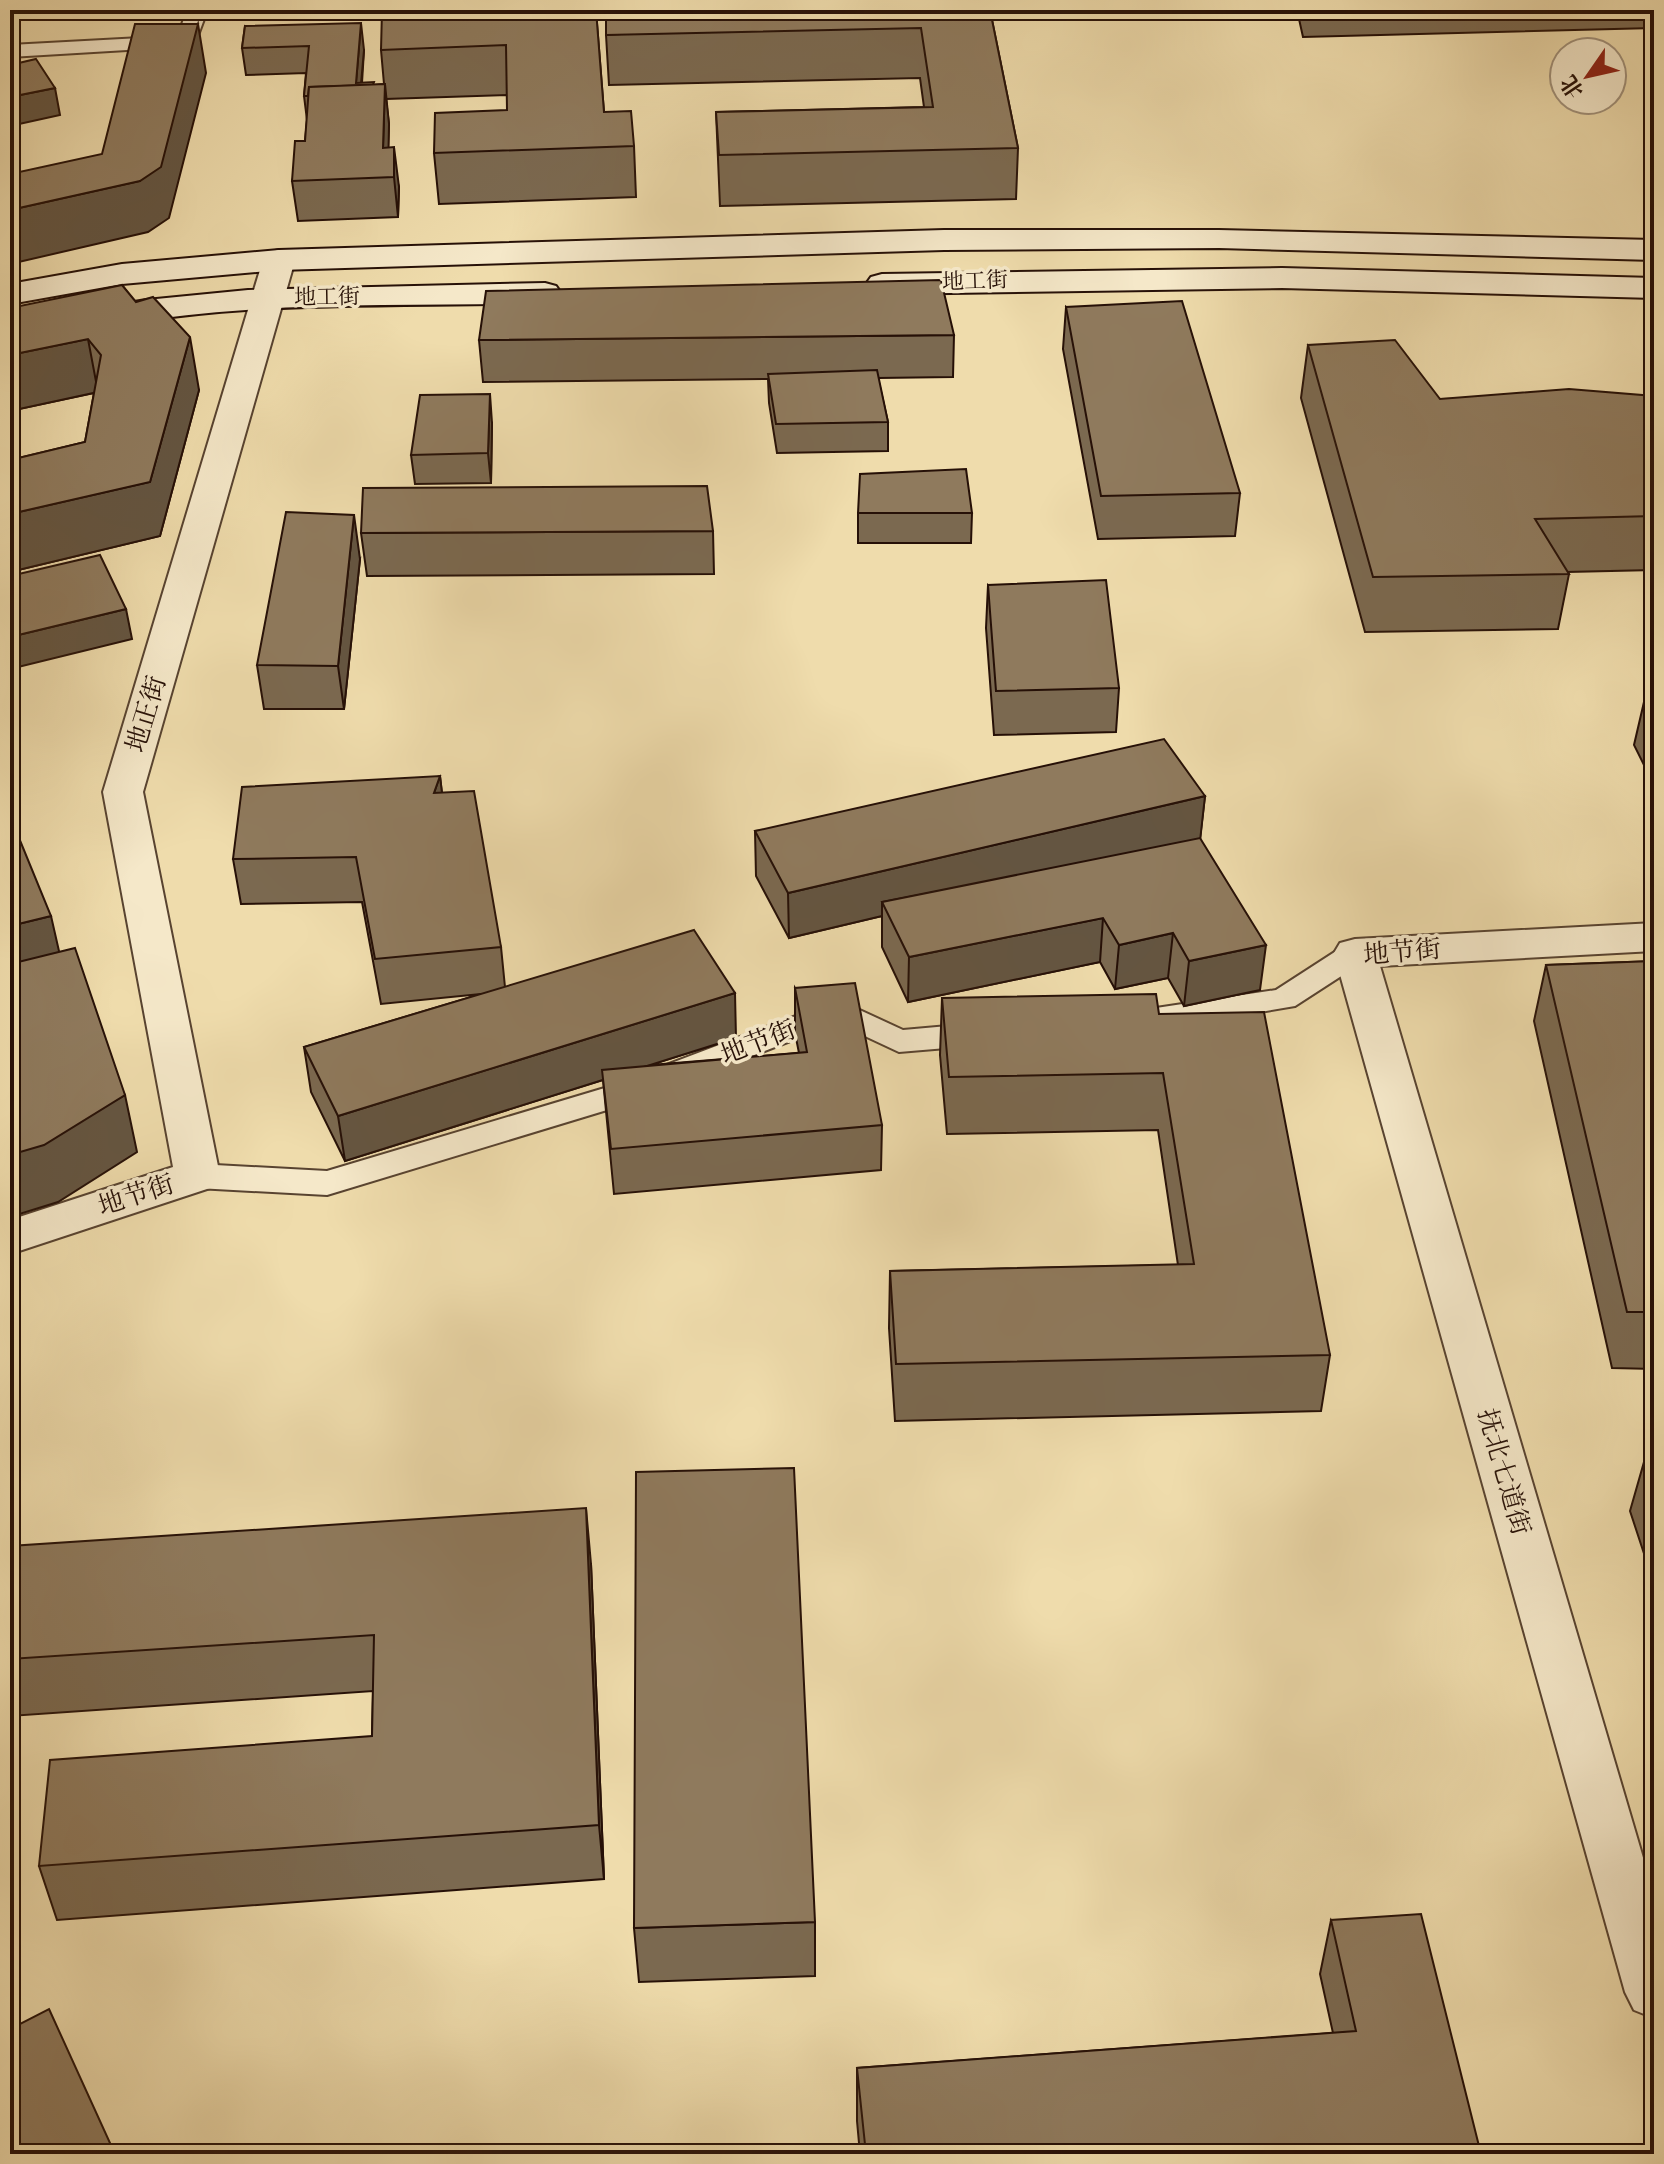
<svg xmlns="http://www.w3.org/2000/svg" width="1664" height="2164" viewBox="0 0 1664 2164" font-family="'IM FELL French Canon','Noto Serif SC',serif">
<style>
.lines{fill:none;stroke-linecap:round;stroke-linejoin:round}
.lane-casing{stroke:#584330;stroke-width:4}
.street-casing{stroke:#584330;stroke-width:4}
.secondary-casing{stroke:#261007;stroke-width:4}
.lane{fill:#f5e8c9;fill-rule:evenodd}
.street{fill:#f5e8c9;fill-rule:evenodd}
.secondary{fill:#f5e8c9;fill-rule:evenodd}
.wall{fill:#7b6950;stroke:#261007;stroke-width:2}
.shaded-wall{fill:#645541;stroke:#261007;stroke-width:2}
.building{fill:#8f7a5d;stroke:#261007;stroke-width:2}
.labels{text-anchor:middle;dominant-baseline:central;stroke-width:7;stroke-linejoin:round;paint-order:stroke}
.far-street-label{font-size:22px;fill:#261007;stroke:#f5e8c9}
.street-label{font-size:26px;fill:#261007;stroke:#f5e8c9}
</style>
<rect width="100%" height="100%" fill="#efdcac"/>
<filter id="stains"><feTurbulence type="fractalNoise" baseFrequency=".0025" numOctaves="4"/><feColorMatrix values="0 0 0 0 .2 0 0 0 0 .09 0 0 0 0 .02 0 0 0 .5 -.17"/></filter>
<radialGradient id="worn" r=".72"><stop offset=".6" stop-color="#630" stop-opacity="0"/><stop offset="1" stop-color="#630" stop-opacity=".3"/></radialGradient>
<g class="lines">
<defs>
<g id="lane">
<polygon points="187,10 207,11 194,46 10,57 10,45 178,36"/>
<polygon points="1355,943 1366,946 1370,953 1366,960 1295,1006 1156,1030 1145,1027 1140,1019 1145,1011 1156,1008 1276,990 1344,946"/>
<polygon points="838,1000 903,1030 982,1023 993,1026 998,1034 993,1042 982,1045 899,1052 837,1023 630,1103 327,1195 197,1188 185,1184 180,1176 185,1168 197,1164 327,1171 608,1087"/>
</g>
<g id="street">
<polygon points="279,250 290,253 295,260 143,792 220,1176 213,1187 10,1254 10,1220 173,1167 103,792 263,260 268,253"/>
<polygon points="1654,923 1654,951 1380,966 1654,1895 1654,2018 1634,2010 1625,1992 1334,953 1340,943 1355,939"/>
</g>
<g id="secondary">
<polygon points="944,230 1219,230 1654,240 1654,260 1219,248 944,250 279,270 122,284 10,304 10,284 122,264 279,250"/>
<polygon points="1282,268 1654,278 1654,298 1282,288 882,294 871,291 866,284 871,277 882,274"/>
<path d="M545,283L556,286L561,293L556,300L545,303C445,306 345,303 246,310C166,315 88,328 10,343V323L146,300L248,290Z"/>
</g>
</defs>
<!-- lane casing -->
<use href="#lane" class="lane-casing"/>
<!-- street casing -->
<use href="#street" class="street-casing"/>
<!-- secondary casing -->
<use href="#secondary" class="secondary-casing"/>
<!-- lane -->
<use href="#lane" class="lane"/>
<!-- street -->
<use href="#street" class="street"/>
<!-- secondary -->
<use href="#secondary" class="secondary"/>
</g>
<!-- wall -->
<g class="wall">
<polygon points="596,10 604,112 634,146 636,197 439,204 434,153 507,110 507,95 386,99 389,124 388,147 399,187 398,217 298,221 292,181 305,141 307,120 304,96 306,73 246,75 242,48 245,26 364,50 362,83 374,85 384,84 381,50"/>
<polygon points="990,10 1018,148 1016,199 720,206 716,112 924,107 920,78 609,85 606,35"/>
<polygon points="1297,10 1654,10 1654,28 1303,37"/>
<polygon points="122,285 199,390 160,536 10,572 10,460 85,442 94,393 10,411"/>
<polygon points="1066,307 1240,493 1235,536 1098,539 1063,349"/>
<polygon points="954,335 953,377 878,378 888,422 888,451 777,453 769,403 768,379 483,382 479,340"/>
<polygon points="1308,345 1440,399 1654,396 1654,570 1567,572 1569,574 1558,629 1365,632 1301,398"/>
<polygon points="492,423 491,483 415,484 411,455"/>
<polygon points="858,513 972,513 971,543 858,543"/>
<polygon points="713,531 714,574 367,576 361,533"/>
<polygon points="360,559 344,709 264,709 257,665"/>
<polygon points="988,585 1119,688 1116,732 994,735 986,628"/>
<polygon points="1647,689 1654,689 1654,785 1634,745"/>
<polygon points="440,776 442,793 501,947 505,987 736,1038 650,1065 799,1053 795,1033 795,988 882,1125 881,1170 614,1194 603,1080 345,1161 311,1092 304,1047 481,994 381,1004 362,902 241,904 233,859"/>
<polygon points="1205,796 1200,839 1260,990 1184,1006 1168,978 1115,989 1100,962 908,1002 882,947 882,916 789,938 756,876 755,831"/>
<polygon points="1654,961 1654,1369 1612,1368 1534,1021 1546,965"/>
<polygon points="942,998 1159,1014 1330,1355 1321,1411 895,1421 889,1328 890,1271 1178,1265 1158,1130 947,1134 940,1055"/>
<polygon points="1654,1454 1654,1584 1630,1511 1646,1455"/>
<polygon points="10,1546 591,1564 604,1879 57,1920 39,1866 372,1736 373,1691 10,1716"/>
<polygon points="1331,1920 1481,2154 860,2154 857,2121 857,2068 1333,2033 1320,1974"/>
<polygon points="815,1922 815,1976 639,1982 634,1928"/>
</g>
<!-- shaded-wall -->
<g class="shaded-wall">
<polygon points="361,23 364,50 360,95 356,83"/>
<polygon points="198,24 206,73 169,218 148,232 10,264 10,210 140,181"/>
<polygon points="385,84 389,124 388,177 383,148"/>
<polygon points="55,88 60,115 10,126 10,97"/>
<polygon points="394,147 399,187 398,217 394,177"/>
<polygon points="190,337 199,390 160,536 10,572 10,514 150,482"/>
<polygon points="88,339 98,392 10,411 10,355"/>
<polygon points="490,394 492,423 491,483 488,453"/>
<polygon points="354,515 360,559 344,709 338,666"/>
<polygon points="126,609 132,639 10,669 10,637"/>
<polygon points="440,776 445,820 434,793"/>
<polygon points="1205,796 1200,841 882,902 882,916 789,938 788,893"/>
<polygon points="51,916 64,973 10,987 10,926"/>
<polygon points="1103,918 1100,962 908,1002 909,957"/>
<polygon points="1173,933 1168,978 1115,989 1119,945"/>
<polygon points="1266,945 1260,990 1184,1006 1189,961"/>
<polygon points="735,993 736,1038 345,1161 338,1116"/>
<polygon points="125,1095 137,1152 58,1202 10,1217 10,1155"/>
<polygon points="586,1508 591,1564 604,1879 599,1825"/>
<polygon points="10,1907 17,1927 10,1930"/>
</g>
<!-- building -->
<g class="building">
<polygon points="382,10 596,10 604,112 631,111 634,146 434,153 435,113 507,110 506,45 381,50"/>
<polygon points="606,10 990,10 1018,148 719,155 716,112 933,107 921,28 606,35"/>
<polygon points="361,23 356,83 374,82 373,85 309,87 308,96 304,96 309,46 242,48 245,26"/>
<polygon points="135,24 198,24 161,167 140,181 10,210 10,174 102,154"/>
<polygon points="36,59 55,88 10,97 10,65"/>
<polygon points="385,84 383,148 394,147 394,177 292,181 295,141 305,141 309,87"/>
<polygon points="941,280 954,335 479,340 486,291"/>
<polygon points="122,285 136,302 153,297 190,337 150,482 10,514 10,460 85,442 101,355 88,339 10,355 10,308"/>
<polygon points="1182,301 1240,493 1101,496 1066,307"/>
<polygon points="1395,340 1440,399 1569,389 1654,396 1654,516 1535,519 1569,574 1373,577 1308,345"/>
<polygon points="877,370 888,422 776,424 768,374"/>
<polygon points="490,394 488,453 411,455 420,395"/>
<polygon points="966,469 972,513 858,513 860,474"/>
<polygon points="707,486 713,531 361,533 363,488"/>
<polygon points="286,512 354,515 338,666 257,665"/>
<polygon points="100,555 126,609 10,637 10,576"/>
<polygon points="1106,580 1119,688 996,691 988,585"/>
<polygon points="1647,689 1654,689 1654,703"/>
<polygon points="1164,739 1205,796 788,893 755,831"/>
<polygon points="440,776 434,793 474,791 501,947 375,959 356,857 233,859 242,787"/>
<polygon points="10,816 51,916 10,926"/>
<polygon points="1200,838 1266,945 1189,961 1173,933 1119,945 1103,918 909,957 882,902"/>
<polygon points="694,930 735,993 338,1116 304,1047"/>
<polygon points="75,948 125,1095 44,1145 10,1155 10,964"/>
<polygon points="1654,961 1654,1312 1627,1312 1546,965"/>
<polygon points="855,983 882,1125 611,1149 602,1070 807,1052 795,988"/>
<polygon points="1156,994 1159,1014 1264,1012 1330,1355 896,1364 890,1271 1194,1264 1163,1073 949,1077 942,998"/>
<polygon points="1654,1454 1654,1478 1646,1455"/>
<polygon points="794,1468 815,1922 634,1928 636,1472"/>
<polygon points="586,1508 599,1825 39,1866 50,1760 372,1736 374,1635 10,1659 10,1546"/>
<polygon points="1421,1914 1481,2154 866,2154 857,2068 1356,2031 1331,1920"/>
<polygon points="49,2009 115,2154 10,2154 10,2029"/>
</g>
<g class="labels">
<!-- far-street labels -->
<g class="far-street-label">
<text transform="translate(975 281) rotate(-2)">地工街</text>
<text transform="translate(327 297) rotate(-1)">地工街</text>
</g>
<!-- street labels -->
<g class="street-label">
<text transform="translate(146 714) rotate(-73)">地正街</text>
<text transform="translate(1402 952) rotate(-5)">地节街</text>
<text transform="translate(758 1042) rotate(-21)">地节街</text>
<text transform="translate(136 1195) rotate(-18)">地节街</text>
<text transform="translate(1504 1472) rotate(74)">抚北七道街</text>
</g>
</g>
<!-- margin -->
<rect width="1664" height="2164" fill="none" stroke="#efdcac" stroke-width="40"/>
<rect x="12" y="12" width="1640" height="2140" fill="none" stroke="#261007" stroke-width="4"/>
<rect x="20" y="20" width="1624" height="2124" fill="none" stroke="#261007" stroke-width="2"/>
<!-- north arrow -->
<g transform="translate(1588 76) rotate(236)"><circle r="38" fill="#f5e8c9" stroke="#a2927b" stroke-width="2"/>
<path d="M0-6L14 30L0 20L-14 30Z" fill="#8f2418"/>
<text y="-12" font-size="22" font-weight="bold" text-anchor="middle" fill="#261007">北</text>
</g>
<rect width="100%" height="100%" filter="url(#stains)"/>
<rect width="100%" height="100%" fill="url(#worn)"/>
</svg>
